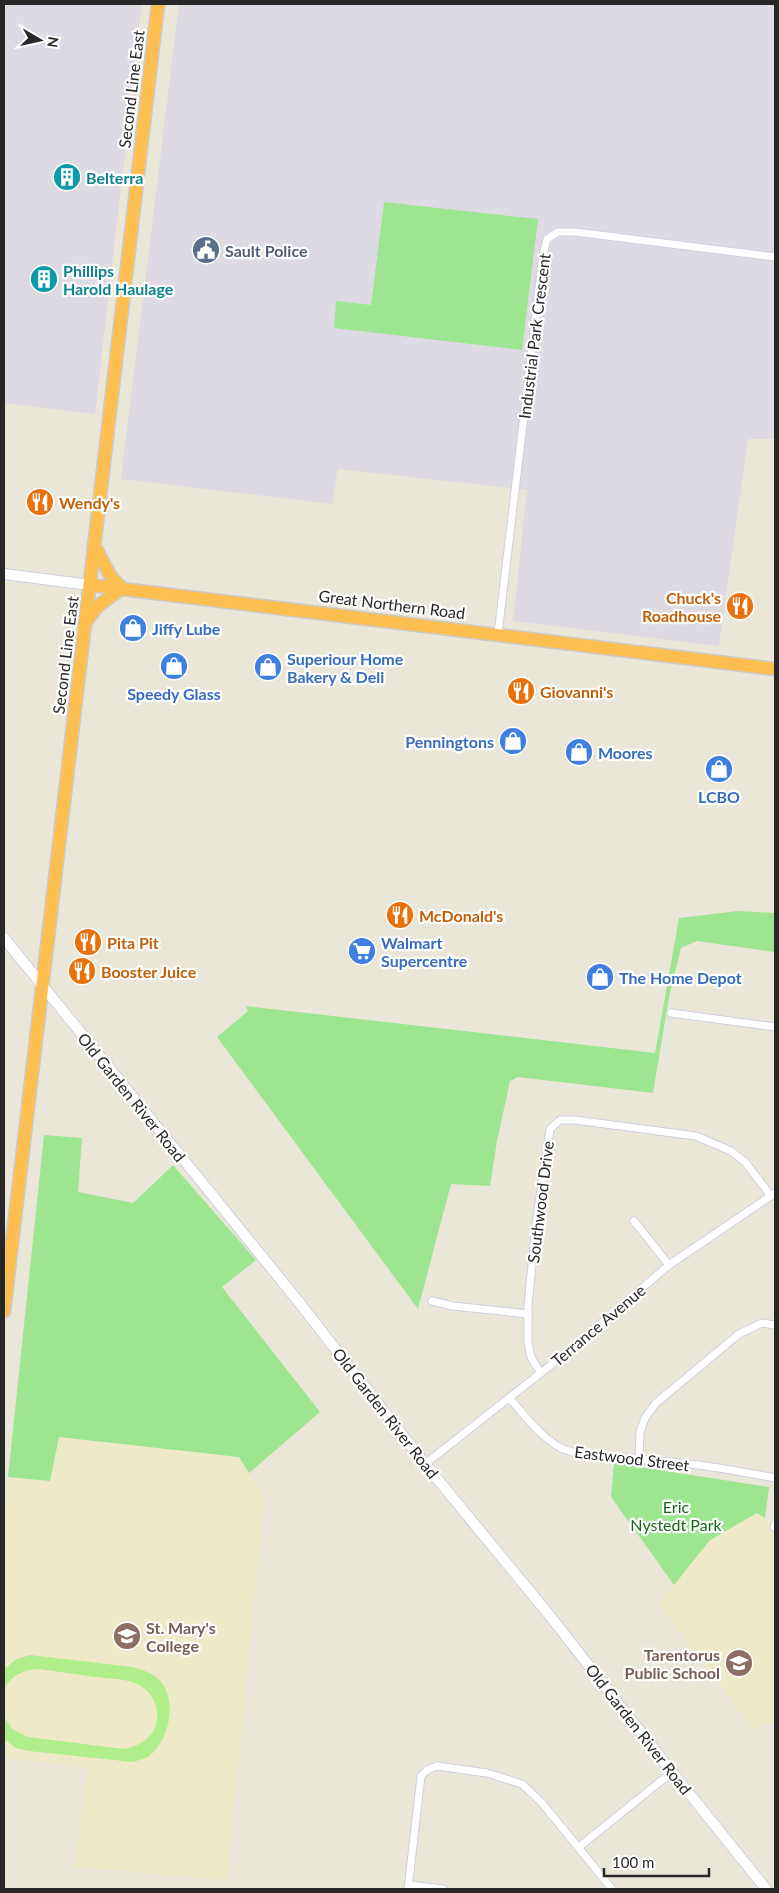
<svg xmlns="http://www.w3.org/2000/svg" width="779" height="1893" viewBox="0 0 779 1893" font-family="Lato,sans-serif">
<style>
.industrial{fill:#dedae3}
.education{fill:#eee9c6}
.green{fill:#9de591}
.pitch{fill:#b0ee8c}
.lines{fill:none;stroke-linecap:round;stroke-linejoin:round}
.street-casing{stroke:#cecee2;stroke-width:9}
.secondary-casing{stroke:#cecee2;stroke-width:12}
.highway-casing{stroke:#cbcbcb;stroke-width:15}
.street{stroke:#fff;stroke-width:7}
.secondary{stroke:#fff;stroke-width:10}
.highway{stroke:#ffbf50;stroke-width:12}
.labels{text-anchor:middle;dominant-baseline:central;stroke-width:4.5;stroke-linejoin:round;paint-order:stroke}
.street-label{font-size:16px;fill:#282828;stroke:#fff}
.culture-label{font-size:16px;font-weight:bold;fill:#0d838f;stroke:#fff;text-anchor:start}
.service-label{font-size:16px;font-weight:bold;fill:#4e5e75;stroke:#fff;text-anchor:start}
.food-label{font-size:16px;font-weight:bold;fill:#c56008;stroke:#fff;text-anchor:start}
.shop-label{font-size:16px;font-weight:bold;fill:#366cbe;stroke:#fff;text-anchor:start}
.park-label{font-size:16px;fill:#166716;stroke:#fff}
.education-label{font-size:16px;font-weight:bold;fill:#785e54;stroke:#fff;text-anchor:start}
</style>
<rect width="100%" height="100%" fill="#ebe7d8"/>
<!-- industrial -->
<g class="industrial">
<polygon points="4,4 142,4 95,414 4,403"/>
<polygon points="179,4 775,4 775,439 748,439 719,646 513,621 527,490 338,469 332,504 121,479"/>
</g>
<!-- education -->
<g class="education">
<polygon points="59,1437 239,1457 264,1499 227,1880 75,1867 87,1769 4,1757 4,1515 8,1477 50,1481"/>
<polygon points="757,1513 775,1524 775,1722 753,1729 659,1604 710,1540"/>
</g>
<!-- green -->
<g class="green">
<polygon points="384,202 538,219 522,350 334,328 336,301 371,305"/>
<polygon points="738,911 775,913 775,952 697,941 681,948 669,997 653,1093 518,1077 510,1081 497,1141 490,1186 451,1184 418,1309 217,1037 248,1011 246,1006 655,1053 679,918"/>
<polygon points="44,1135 82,1138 78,1192 133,1203 173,1165 256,1260 222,1287 320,1412 249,1473 239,1457 59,1437 50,1481 8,1477"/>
<polygon points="614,1463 769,1487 765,1518 757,1513 710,1540 674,1585 611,1497"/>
</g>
<!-- pitch -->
<path class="pitch" d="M30,1655L132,1667C143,1670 155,1673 162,1683C177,1705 169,1741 148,1757C144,1759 138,1760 133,1762L29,1751L16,1748L4,1739V1717L12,1729L28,1737L124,1749C138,1746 151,1740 156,1725C161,1708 152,1691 137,1684C127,1679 114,1679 103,1678C82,1675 60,1672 39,1669C23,1670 11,1675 4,1690V1669L17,1659Z"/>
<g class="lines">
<defs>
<g id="street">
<polyline points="498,634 543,255 547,239 558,232 575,232 775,257"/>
<polyline points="671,1013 775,1027"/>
<polyline points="634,1221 669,1265"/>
<polyline points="432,1301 453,1306 528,1314"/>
<polyline points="540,1372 531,1357 528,1343 528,1305 536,1224 550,1129 560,1120 575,1120 696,1136 731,1151 745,1162 771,1196"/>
<path d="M509,1398C524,1414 545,1443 566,1450C589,1458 614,1457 638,1459C684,1462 730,1469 775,1478"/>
<polyline points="639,1459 640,1432 645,1418 656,1403 739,1334 762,1323 775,1325"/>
<polyline points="425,1464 575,1346 669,1265 775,1193"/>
<polyline points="774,1527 775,1524"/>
<polyline points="579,1847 672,1772"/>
<polyline points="409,1885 443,1889"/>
<polyline points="408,1889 421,1776 427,1770 437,1766 487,1773 522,1784 542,1803 612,1889"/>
</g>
<g id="secondary">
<polyline points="4,574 90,585"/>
<polyline points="4,938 298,1301 425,1464 550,1616 672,1772 766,1889"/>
</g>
<g id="highway">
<polyline points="94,545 111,577 122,588"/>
<polyline points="90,585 775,669"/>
<polyline points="86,622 98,606 122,588"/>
<polyline points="4,1311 158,4"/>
</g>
</defs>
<!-- street casing -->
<use href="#street" class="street-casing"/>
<!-- secondary casing -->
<use href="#secondary" class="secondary-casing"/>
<!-- highway casing -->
<use href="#highway" class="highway-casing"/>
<!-- street -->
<use href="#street" class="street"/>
<!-- secondary -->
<use href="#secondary" class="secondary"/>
<!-- highway -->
<use href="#highway" class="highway"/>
</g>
<!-- icons -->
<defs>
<symbol id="building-disc" viewBox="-11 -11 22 22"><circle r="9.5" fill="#0f9aa8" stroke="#fff"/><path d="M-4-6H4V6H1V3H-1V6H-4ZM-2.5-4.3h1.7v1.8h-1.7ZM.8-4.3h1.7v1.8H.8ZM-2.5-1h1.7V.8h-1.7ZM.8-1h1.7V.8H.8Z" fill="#fff"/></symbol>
<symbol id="civic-disc" viewBox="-11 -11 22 22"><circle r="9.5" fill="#5c6f8a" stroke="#fff"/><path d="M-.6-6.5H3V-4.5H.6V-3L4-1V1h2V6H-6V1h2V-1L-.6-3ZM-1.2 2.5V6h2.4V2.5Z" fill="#fff"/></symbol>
<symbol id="restaurant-disc" viewBox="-11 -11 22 22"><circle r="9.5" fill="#e8710a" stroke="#fff"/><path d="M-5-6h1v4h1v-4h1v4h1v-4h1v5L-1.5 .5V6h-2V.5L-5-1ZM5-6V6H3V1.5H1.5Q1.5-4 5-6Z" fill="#fff"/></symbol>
<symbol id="shop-disc" viewBox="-11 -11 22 22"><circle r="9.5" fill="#3f7fe0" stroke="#fff"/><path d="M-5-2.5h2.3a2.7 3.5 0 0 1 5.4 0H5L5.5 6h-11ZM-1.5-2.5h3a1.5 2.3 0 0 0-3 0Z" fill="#fff"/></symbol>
<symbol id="supermarket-disc" viewBox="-11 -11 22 22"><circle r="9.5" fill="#3f7fe0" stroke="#fff"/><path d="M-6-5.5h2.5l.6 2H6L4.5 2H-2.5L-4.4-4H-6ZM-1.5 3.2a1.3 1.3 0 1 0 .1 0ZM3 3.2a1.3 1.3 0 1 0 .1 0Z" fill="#fff"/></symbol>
<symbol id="school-disc" viewBox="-11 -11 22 22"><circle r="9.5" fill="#8d6e63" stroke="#fff"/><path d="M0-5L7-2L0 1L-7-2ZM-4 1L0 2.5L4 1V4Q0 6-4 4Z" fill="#fff"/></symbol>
</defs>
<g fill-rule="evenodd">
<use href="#building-disc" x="51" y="161" width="32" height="32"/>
<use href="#civic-disc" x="190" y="234" width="32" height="32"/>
<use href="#building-disc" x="28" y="263" width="32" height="32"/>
<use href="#restaurant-disc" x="24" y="486" width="32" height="32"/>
<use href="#restaurant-disc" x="724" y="590" width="32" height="32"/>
<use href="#shop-disc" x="117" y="612" width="32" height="32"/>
<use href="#shop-disc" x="158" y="650" width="32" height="32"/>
<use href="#shop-disc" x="252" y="651" width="32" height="32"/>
<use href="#restaurant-disc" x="505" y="675" width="32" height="32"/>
<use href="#shop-disc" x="497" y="725" width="32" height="32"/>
<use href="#shop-disc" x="563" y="736" width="32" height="32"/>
<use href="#shop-disc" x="703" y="753" width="32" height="32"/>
<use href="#restaurant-disc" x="384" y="899" width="32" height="32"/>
<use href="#restaurant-disc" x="72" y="926" width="32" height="32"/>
<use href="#supermarket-disc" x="346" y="935" width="32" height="32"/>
<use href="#restaurant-disc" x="66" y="955" width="32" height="32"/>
<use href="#shop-disc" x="584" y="961" width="32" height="32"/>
<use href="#school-disc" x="111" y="1620" width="32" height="32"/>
<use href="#school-disc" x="723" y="1647" width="32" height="32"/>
</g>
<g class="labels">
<!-- street labels -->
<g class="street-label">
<text transform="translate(131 89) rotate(-83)">Second Line East</text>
<text transform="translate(534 336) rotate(-83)">Industrial Park Crescent</text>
<text transform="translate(392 604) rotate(7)">Great Northern Road</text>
<text transform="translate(65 655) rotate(-83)">Second Line East</text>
<text transform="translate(132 1097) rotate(51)">Old Garden River Road</text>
<text transform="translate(540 1202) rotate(-83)">Southwood Drive</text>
<text transform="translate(598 1325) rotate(-40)">Terrance Avenue</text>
<text transform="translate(386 1413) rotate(52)">Old Garden River Road</text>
<text transform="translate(632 1458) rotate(7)">Eastwood Street</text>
<text transform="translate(639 1729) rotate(52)">Old Garden River Road</text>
</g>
<!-- culture labels -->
<g class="culture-label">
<text x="86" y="177">Belterra</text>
<text x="63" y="270">Phillips<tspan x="63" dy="18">Harold Haulage</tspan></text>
</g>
<!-- service labels -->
<g class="service-label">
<text x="225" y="250">Sault Police</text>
</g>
<!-- food labels -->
<g class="food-label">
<text x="59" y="502">Wendy's</text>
<text x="721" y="597" text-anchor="end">Chuck's<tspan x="721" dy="18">Roadhouse</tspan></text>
<text x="540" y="691">Giovanni's</text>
<text x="419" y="915">McDonald's</text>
<text x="107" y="942">Pita Pit</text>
<text x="101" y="971">Booster Juice</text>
</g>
<!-- shop labels -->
<g class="shop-label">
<text x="152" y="628">Jiffy Lube</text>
<text x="287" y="658">Superiour Home<tspan x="287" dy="18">Bakery &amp; Deli</tspan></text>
<text x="174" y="693" text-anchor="middle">Speedy Glass</text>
<text x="494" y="741" text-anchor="end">Penningtons</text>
<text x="598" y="752">Moores</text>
<text x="719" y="796" text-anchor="middle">LCBO</text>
<text x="381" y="942">Walmart<tspan x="381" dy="18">Supercentre</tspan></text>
<text x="619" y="977">The Home Depot</text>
</g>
<!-- park labels -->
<g class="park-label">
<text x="676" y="1506">Eric<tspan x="676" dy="18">Nystedt Park</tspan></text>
</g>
<!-- education labels -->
<g class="education-label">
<text x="146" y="1627">St. Mary's<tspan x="146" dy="18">College</tspan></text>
<text x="720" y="1654" text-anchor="end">Tarentorus<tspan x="720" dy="18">Public School</tspan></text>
</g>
</g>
<!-- border -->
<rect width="779" height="1893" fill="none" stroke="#282828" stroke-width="10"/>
<!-- north arrow -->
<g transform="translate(40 40) rotate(99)" stroke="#ffffff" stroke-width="4" paint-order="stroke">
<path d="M0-4L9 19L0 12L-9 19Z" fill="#282828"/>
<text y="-8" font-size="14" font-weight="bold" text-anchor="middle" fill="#282828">N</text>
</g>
<!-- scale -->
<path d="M604 1868v8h105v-8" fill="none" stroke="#282828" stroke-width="2.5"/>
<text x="612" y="1868" font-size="15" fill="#282828" stroke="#ffffff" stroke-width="4" paint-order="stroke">100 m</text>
</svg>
